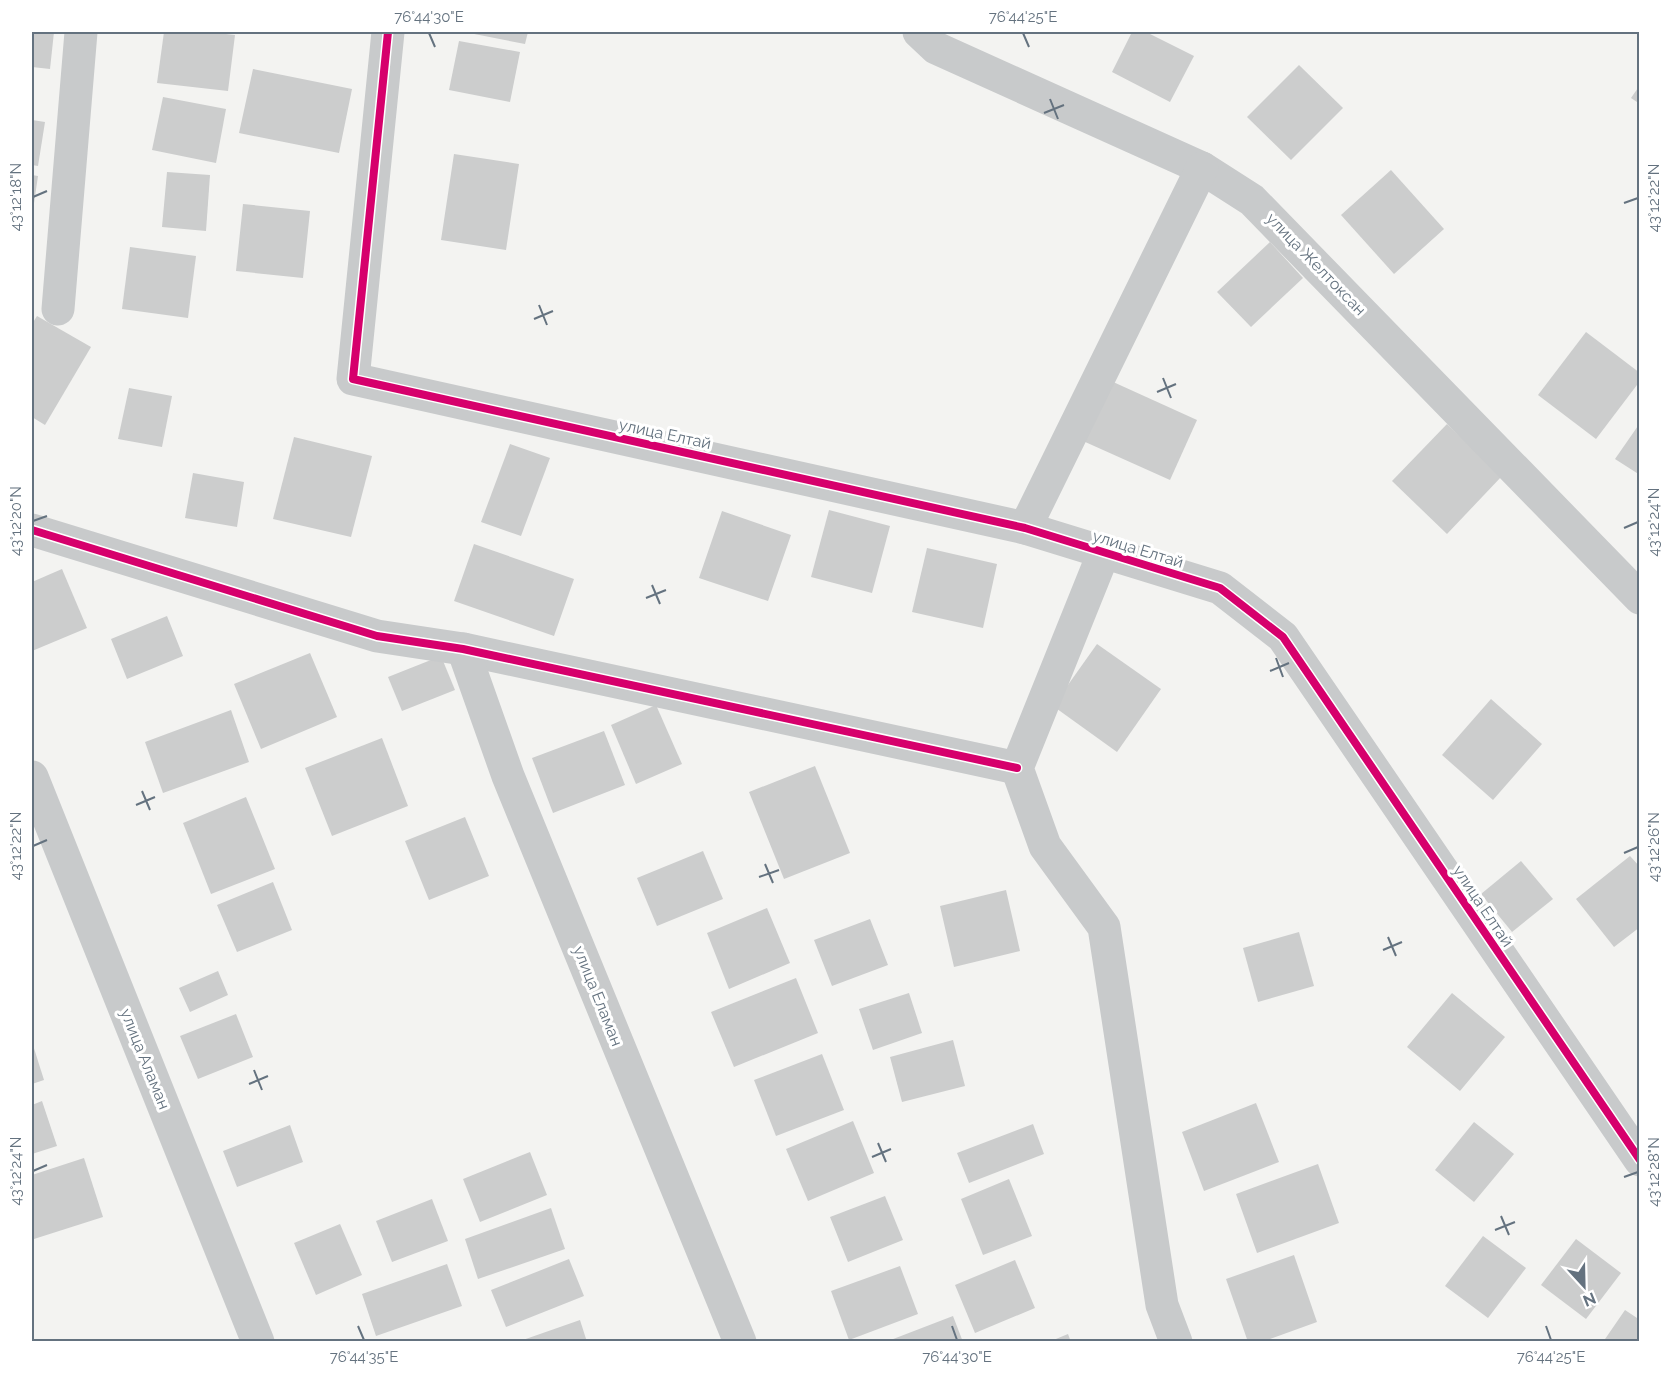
<svg xmlns="http://www.w3.org/2000/svg" width="1671" height="1373" viewBox="0 0 1671 1373" font-family="Raleway,sans-serif">
<style>
.building{fill:#cccdcd}
.lines{fill:none;stroke-linecap:round;stroke-linejoin:round}
.minor{stroke:#c8cacb;stroke-width:33}
.cycleway-casing{stroke:#fff;stroke-width:11}
.cycleway{stroke:#d6006c;stroke-width:8}
.ticks{fill:none;stroke:#64727f;stroke-width:2}
.labels{text-anchor:middle;dominant-baseline:central;stroke-width:6;stroke-linejoin:round;paint-order:stroke}
.street-label{font-size:16px;fill:#64727f;stroke:#fff}
.neatline{fill:none;stroke:#64727f;stroke-width:2}
.ticks-label{font-size:15px;text-anchor:middle;fill:#64727f}
</style>
<rect width="100%" height="100%" fill="#f3f3f1"/>
<!-- building -->
<g class="building">
<polygon points="32,32 54,32 50,69 32,67"/>
<polygon points="164,32 208,32 235,35 228,91 157,83"/>
<polygon points="464,32 528,32 525,44"/>
<polygon points="1132,32 1146,32 1194,56 1170,102 1112,72"/>
<polygon points="459,41 520,52 510,102 449,90"/>
<polygon points="1299,65 1343,108 1291,160 1247,117"/>
<polygon points="253,69 352,89 339,153 239,133"/>
<polygon points="1640,85 1640,104 1631,98"/>
<polygon points="163,97 226,109 216,163 152,150"/>
<polygon points="32,120 45,122 38,166 32,165"/>
<polygon points="454,154 519,164 506,250 441,240"/>
<polygon points="1391,170 1444,229 1394,274 1341,215"/>
<polygon points="167,172 210,175 206,231 162,227"/>
<polygon points="32,175 38,176 33,210 32,210"/>
<polygon points="243,204 310,211 303,278 236,271"/>
<polygon points="1270,242 1303,278 1251,327 1217,292"/>
<polygon points="130,247 196,256 188,318 122,309"/>
<polygon points="37,316 91,347 45,425 32,417 32,324"/>
<polygon points="1586,332 1640,373 1640,381 1596,439 1538,395"/>
<polygon points="1111,381 1197,420 1170,480 1083,441"/>
<polygon points="129,388 172,396 162,447 118,439"/>
<polygon points="1640,423 1640,475 1615,459"/>
<polygon points="1447,424 1502,476 1447,534 1392,481"/>
<polygon points="294,437 372,456 351,537 273,519"/>
<polygon points="510,444 550,458 521,536 481,522"/>
<polygon points="193,473 244,482 237,527 185,518"/>
<polygon points="829,510 890,526 872,593 811,577"/>
<polygon points="722,511 791,535 768,601 699,578"/>
<polygon points="474,544 574,579 554,636 454,601"/>
<polygon points="927,548 997,564 983,628 912,612"/>
<polygon points="62,569 87,628 32,651 32,582"/>
<polygon points="167,616 183,656 127,679 111,639"/>
<polygon points="1097,644 1161,689 1117,752 1053,706"/>
<polygon points="310,653 337,717 261,749 234,684"/>
<polygon points="441,656 455,690 402,711 388,677"/>
<polygon points="1491,699 1542,744 1493,800 1442,755"/>
<polygon points="656,705 682,764 636,784 611,725"/>
<polygon points="231,710 249,762 163,793 145,742"/>
<polygon points="604,731 625,785 553,813 532,758"/>
<polygon points="382,738 408,806 332,836 305,768"/>
<polygon points="815,766 850,853 784,879 749,792"/>
<polygon points="246,797 275,869 211,894 183,823"/>
<polygon points="465,817 489,876 429,900 405,841"/>
<polygon points="703,851 723,899 657,926 637,878"/>
<polygon points="1630,856 1640,867 1640,927 1614,947 1576,899"/>
<polygon points="1521,861 1553,899 1512,932 1481,894"/>
<polygon points="273,882 292,930 237,952 217,905"/>
<polygon points="1006,890 1020,951 954,967 940,906"/>
<polygon points="767,908 790,963 729,989 707,933"/>
<polygon points="870,919 888,965 832,986 814,940"/>
<polygon points="1299,932 1314,986 1258,1002 1243,948"/>
<polygon points="218,971 228,995 190,1012 179,988"/>
<polygon points="796,978 818,1033 734,1067 711,1012"/>
<polygon points="909,993 922,1033 873,1050 859,1009"/>
<polygon points="1452,993 1505,1037 1460,1091 1407,1047"/>
<polygon points="236,1014 253,1057 198,1079 180,1036"/>
<polygon points="953,1040 965,1086 902,1102 890,1057"/>
<polygon points="32,1042 44,1080 32,1084"/>
<polygon points="822,1054 844,1110 776,1136 754,1080"/>
<polygon points="42,1101 57,1146 32,1154 32,1105"/>
<polygon points="1256,1103 1279,1162 1204,1191 1182,1132"/>
<polygon points="853,1121 874,1173 808,1201 786,1149"/>
<polygon points="1474,1122 1514,1154 1474,1202 1435,1170"/>
<polygon points="1033,1124 1044,1154 969,1183 957,1153"/>
<polygon points="290,1125 303,1162 237,1187 223,1151"/>
<polygon points="530,1152 547,1195 480,1222 463,1179"/>
<polygon points="84,1158 103,1217 34,1239 32,1233 32,1175"/>
<polygon points="1318,1164 1339,1223 1257,1253 1236,1194"/>
<polygon points="1009,1179 1032,1236 983,1255 961,1199"/>
<polygon points="885,1196 903,1240 848,1262 830,1217"/>
<polygon points="432,1199 448,1241 392,1262 376,1221"/>
<polygon points="551,1208 565,1249 478,1279 465,1239"/>
<polygon points="340,1224 362,1275 316,1295 294,1243"/>
<polygon points="1483,1236 1526,1268 1488,1318 1445,1286"/>
<polygon points="1576,1239 1621,1273 1586,1319 1541,1285"/>
<polygon points="1294,1255 1317,1322 1262,1342 1248,1342 1226,1279"/>
<polygon points="569,1259 584,1296 506,1327 491,1290"/>
<polygon points="1015,1260 1035,1308 975,1333 955,1285"/>
<polygon points="447,1264 462,1306 376,1336 362,1294"/>
<polygon points="900,1266 918,1314 849,1340 831,1291"/>
<polygon points="1625,1310 1640,1320 1640,1342 1603,1342"/>
<polygon points="953,1316 963,1342 888,1342 888,1341"/>
<polygon points="580,1320 587,1342 520,1342 520,1341"/>
<polygon points="1068,1334 1071,1342 1051,1342 1051,1341"/>
</g>
<g class="lines">
<!-- minor -->
<g class="minor">
<polyline points="388,32 353,379 1025,528 1220,588 1283,637 1640,1160"/>
<polyline points="919,32 936,48 1202,168 1252,200 1640,598"/>
<polyline points="58,309 81,32"/>
<polyline points="1025,528 1202,168"/>
<polyline points="32,530 377,636 463,649 1017,768"/>
<polyline points="1104,552 1017,768 1045,846 1104,927 1162,1305 1176,1342"/>
<polyline points="463,649 508,776 740,1342"/>
<polyline points="32,777 258,1342"/>
</g>
<defs>
<g id="cycleway">
<polyline points="388,32 353,379 1025,528 1220,588 1283,637 1640,1160"/>
<polyline points="32,530 377,636 463,649 1017,768"/>
</g>
</defs>
<!-- cycleway casing -->
<use href="#cycleway" class="cycleway-casing"/>
<!-- cycleway -->
<use href="#cycleway" class="cycleway"/>
</g>
<!-- ticks -->
<path class="ticks" d="M429,33L435,47M1023,33L1029,47M1050,99L1058,119M1044,113L1064,105M33,197L47,191M1624,203L1638,198M539,305L547,325M534,319L553,311M1163,378L1171,398M1157,392L1176,384M33,521L47,516M1624,528L1638,522M652,585L660,604M646,598L666,590M1276,658L1283,677M1270,671L1289,663M142,791L150,810M136,805L155,797M33,846L47,840M1624,853L1638,847M765,864L773,883M759,877L779,870M1388,937L1396,956M1383,950L1402,942M254,1070L262,1090M249,1084L268,1076M878,1143L886,1162M872,1157L891,1149M33,1171L47,1165M1624,1177L1638,1172M1501,1216L1509,1235M1495,1230L1515,1222M358,1326L364,1340M952,1326L957,1340M1546,1326L1551,1340"/>
<g class="labels">
<!-- street labels -->
<g class="street-label">
<text transform="translate(1316 264) rotate(46)">улица Желтоксан</text>
<text transform="translate(665 434) rotate(12)">улица Елтай</text>
<text transform="translate(1138 549) rotate(17)">улица Елтай</text>
<text transform="translate(1483 906) rotate(56)">улица Елтай</text>
<text transform="translate(598 996) rotate(68)">улица Еламан</text>
<text transform="translate(145 1059) rotate(68)">улица Аламан</text>
</g>
</g>
<!-- border -->
<rect width="1671" height="1373" fill="none" stroke="#ffffff" stroke-width="66"/>
<!-- north arrow -->
<g transform="translate(1584 1286) rotate(158)" stroke="#ffffff" stroke-width="4.5" paint-order="stroke">
<path d="M0-4.5L10 22L0 15L-10 22Z" fill="#64727f"/>
<text y="-9" font-size="16" font-weight="bold" text-anchor="middle" fill="#64727f">N</text>
</g>
<rect x="33" y="33" width="1605" height="1307" class="neatline"/>
<g class="ticks-label">
<text x="429" y="22">76°44'30"E</text>
<text x="1023" y="22">76°44'25"E</text>
<text transform="translate(16 197) rotate(-90)" y="5">43°12'18"N</text>
<text transform="translate(1654 198) rotate(-90)" y="5">43°12'22"N</text>
<text transform="translate(16 521) rotate(-90)" y="5">43°12'20"N</text>
<text transform="translate(1654 522) rotate(-90)" y="5">43°12'24"N</text>
<text transform="translate(16 846) rotate(-90)" y="5">43°12'22"N</text>
<text transform="translate(1654 847) rotate(-90)" y="5">43°12'26"N</text>
<text transform="translate(16 1171) rotate(-90)" y="5">43°12'24"N</text>
<text transform="translate(1654 1172) rotate(-90)" y="5">43°12'28"N</text>
<text x="364" y="1362">76°44'35"E</text>
<text x="957" y="1362">76°44'30"E</text>
<text x="1551" y="1362">76°44'25"E</text>
</g>
</svg>
